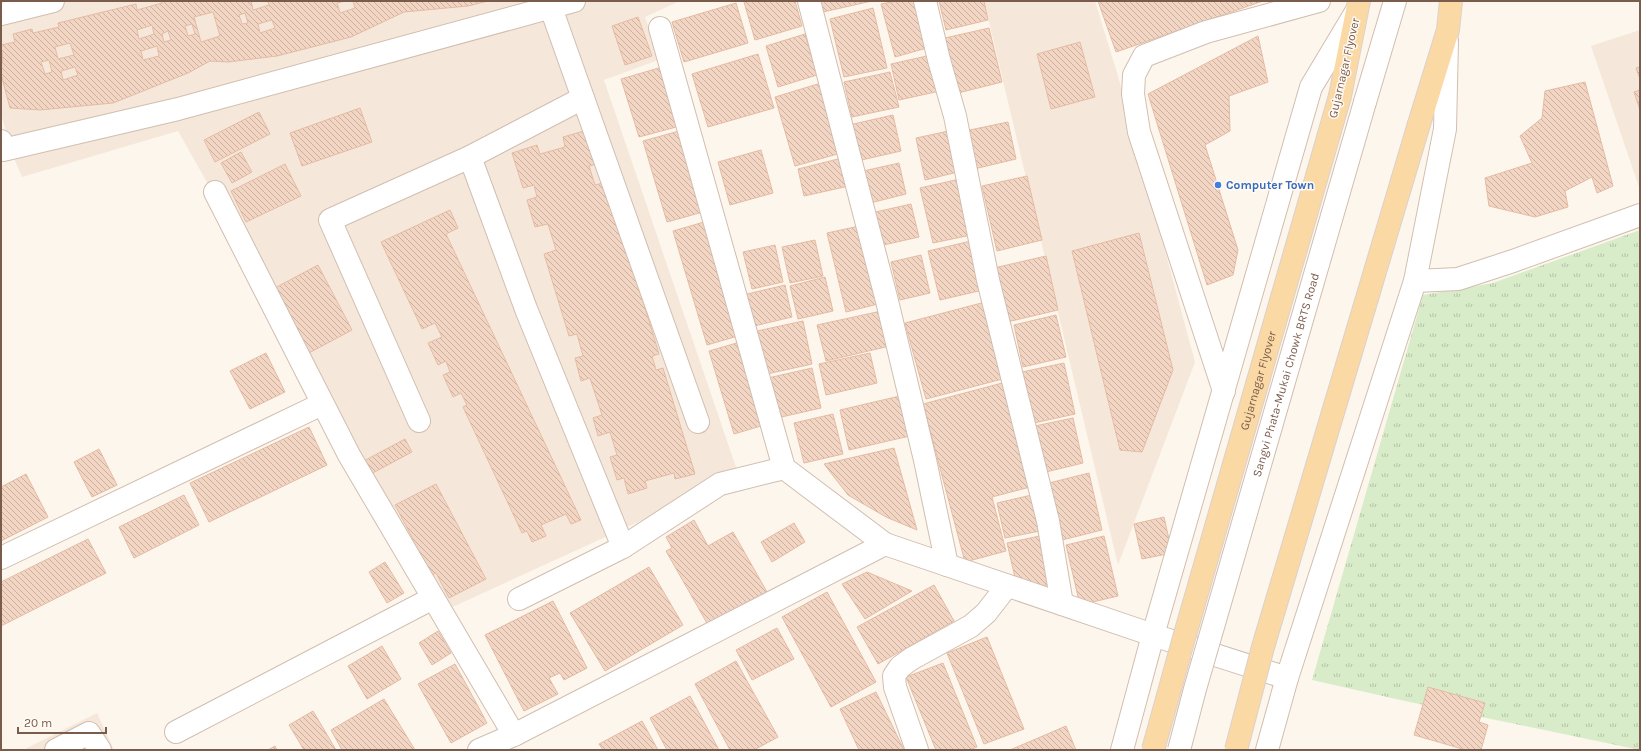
<svg xmlns="http://www.w3.org/2000/svg" width="1641" height="751" viewBox="0 0 1641 751" font-family="Karla,sans-serif">
<style>
.residential{fill:#f5e8da}
.grass{fill:url(#grass-tufts)}
.building{fill:url(#building-back-hatch);stroke:#e6bba3;fill-rule:evenodd}
.lines{fill:none;stroke-linecap:round;stroke-linejoin:round}
.minor-casing{stroke:#d1beb0;stroke-width:24}
.major-casing{stroke:#dad1cd;stroke-width:24}
.minor{stroke:#fff;stroke-width:22}
.major{stroke:#fbd9a5;stroke-width:22}
.minor-bridge-casing{stroke:#d1beb0;stroke-width:24;stroke-linecap:butt}
.major-bridge-casing{stroke:#dad1cd;stroke-width:24;stroke-linecap:butt}
.minor-bridge{stroke:#fff;stroke-width:22}
.major-bridge{stroke:#fbd9a5;stroke-width:22}
.shop-dot{fill:#3f7fe0;stroke:#fffaf3;stroke-width:1.5}
.labels{text-anchor:middle;dominant-baseline:central;stroke-width:3;stroke-linejoin:round;paint-order:stroke}
.street-label{font-size:12px;fill:#7a5c4d;stroke:#fffaf3}
.shop-label{font-size:12px;font-weight:bold;fill:#366cbe;stroke:#fffaf3;text-anchor:start}
</style>
<defs>
<pattern id="grass-tufts" width="24" height="20" patternUnits="userSpaceOnUse"><rect width="24" height="20" fill="#d8ecc9"/><path d="M3 7l-1-3M5 7V3M7 7l1-3M15 17l-1-3M17 17v-4M19 17l1-3" fill="none" stroke="#b4c2a5"/></pattern>
<pattern id="building-back-hatch" width="6" height="6" patternUnits="userSpaceOnUse"><rect width="6" height="6" fill="#f3d5c3"/><path d="M-1 5l2 2M0 0l6 6M5-1l2 2" fill="none" stroke="#cab0a1"/></pattern>
</defs>
<rect width="100%" height="100%" fill="#fdf6ec"/>
<!-- residential -->
<g class="residential">
<polygon points="70,1 680,1 645,17 661,59 604,80 739,476 448,609 178,131 22,177 13,156 1,114 1,20"/>
<polygon points="984,1 1095,1 1118,76 1195,362 1118,565"/>
<polygon points="1640,30 1640,187 1639,187 1591,46"/>
<polygon points="97,713 114,750 23,750"/>
</g>
<!-- grass -->
<polygon class="grass" points="1640,230 1640,750 1405,701 1312,680 1423,295 1493,283"/>
<!-- building -->
<g class="building">
<path d="M161,1H251L253,10L269,5L268,1H345L337,3L340,13L355,8L353,1H488L468,6L404,12L351,37L277,56L228,62L210,61L188,73L113,103L40,110L10,108L1,74V61H3L1,45L15,42L13,34L32,29L33,33L59,27L58,23L136,4L137,10L162,3ZM213,12L220,36L201,42L194,17ZM245,13L248,23L242,24L239,15ZM272,20L275,28L260,33L258,24ZM192,24L195,34L188,36L185,26ZM152,25L154,34L139,39L137,30ZM168,31L171,40L164,42L162,34ZM70,43L74,55L58,59L55,47ZM157,46L159,56L143,60L141,51ZM49,60L52,72L45,74L41,62ZM75,67L78,75L63,80L61,71Z"/>
<polygon points="748,1 795,1 802,26 755,40 744,2"/>
<polygon points="820,1 872,1 823,12"/>
<polygon points="897,1 915,1 927,48 895,57 881,4"/>
<polygon points="939,1 984,1 988,20 946,30"/>
<polygon points="1098,1 1188,1 1189,3 1197,1 1263,1 1116,52"/>
<polygon points="736,3 748,43 684,62 672,22"/>
<polygon points="873,8 887,68 844,77 830,19"/>
<polygon points="638,17 652,56 625,65 612,26"/>
<polygon points="989,28 1002,82 958,93 945,38"/>
<polygon points="805,34 817,75 778,87 766,46"/>
<polygon points="1258,36 1268,82 1229,96 1230,131 1205,145 1238,250 1233,275 1207,285 1148,94"/>
<polygon points="1080,42 1095,97 1051,109 1037,54"/>
<polygon points="758,54 774,108 708,127 692,74"/>
<polygon points="931,55 940,91 899,100 891,64"/>
<polygon points="662,67 680,126 639,137 621,79"/>
<polygon points="1640,67 1640,79 1636,68"/>
<polygon points="890,72 899,107 852,117 844,82"/>
<polygon points="1585,82 1613,186 1597,193 1592,177 1565,191 1568,207 1535,217 1489,206 1485,178 1532,163 1520,136 1542,118 1545,91"/>
<polygon points="821,83 841,153 795,166 775,97"/>
<polygon points="1640,90 1640,110 1634,92"/>
<polygon points="360,108 372,142 302,166 290,133"/>
<polygon points="259,112 270,134 215,162 204,140"/>
<polygon points="893,115 901,151 857,161 849,125"/>
<polygon points="1008,122 1016,159 974,169 965,131"/>
<polygon points="591,129 601,163 589,166 595,185 607,182 659,354 652,356 656,370 663,368 695,474 675,479 674,473 645,481 647,488 628,494 624,478 617,480 610,457 617,455 610,432 598,436 593,418 602,415 590,378 581,381 575,358 583,356 577,334 569,336 544,254 556,250 548,224 535,227 527,200 537,197 534,185 523,188 512,153 537,145 540,154 565,147 563,137"/>
<polygon points="953,130 962,171 925,180 916,138"/>
<polygon points="679,131 703,212 667,222 643,141"/>
<polygon points="761,150 773,193 730,205 718,162"/>
<polygon points="241,152 252,172 232,183 221,163"/>
<polygon points="842,158 849,186 804,196 798,169"/>
<polygon points="899,163 906,194 866,204 859,172"/>
<polygon points="285,164 301,196 246,222 231,191"/>
<polygon points="1027,176 1042,240 997,251 982,186"/>
<polygon points="964,178 976,234 933,243 920,188"/>
<polygon points="911,204 919,237 879,246 871,213"/>
<polygon points="450,210 458,228 446,234 581,520 571,524 566,514 541,525 546,536 532,542 527,531 522,533 463,407 467,405 461,393 453,397 443,375 450,372 446,361 438,365 428,343 442,337 435,323 422,329 381,242"/>
<polygon points="704,222 738,336 707,345 673,231"/>
<polygon points="864,225 882,303 846,312 827,233"/>
<polygon points="1139,233 1173,370 1142,452 1120,450 1072,251"/>
<polygon points="815,240 823,276 790,283 782,247"/>
<polygon points="971,241 983,290 940,300 928,251"/>
<polygon points="775,245 783,282 752,289 743,252"/>
<polygon points="921,255 930,293 900,300 891,262"/>
<polygon points="1046,256 1058,310 1007,322 994,268"/>
<polygon points="318,265 352,330 307,354 273,289"/>
<polygon points="825,277 833,311 798,319 790,286"/>
<polygon points="785,285 792,317 754,326 747,294"/>
<polygon points="989,301 1010,377 926,399 905,323"/>
<polygon points="886,310 894,345 826,361 817,325"/>
<polygon points="1056,315 1066,357 1023,367 1014,325"/>
<polygon points="803,321 812,364 767,374 757,331"/>
<polygon points="740,342 764,425 734,434 709,351"/>
<polygon points="266,353 285,392 250,409 230,371"/>
<polygon points="870,353 877,383 826,395 819,364"/>
<polygon points="1064,363 1075,414 1034,423 1022,372"/>
<polygon points="812,368 821,408 777,418 768,378"/>
<polygon points="1006,382 1034,486 992,497 1006,551 965,562 923,404"/>
<polygon points="904,395 914,435 849,450 840,410"/>
<polygon points="833,414 843,454 804,463 794,423"/>
<polygon points="1073,418 1083,463 1046,472 1035,426"/>
<polygon points="309,427 327,465 209,522 190,483"/>
<polygon points="405,439 412,452 367,476 360,463"/>
<polygon points="894,448 917,530 886,517 848,495 824,464"/>
<polygon points="99,449 117,485 92,497 74,462"/>
<polygon points="1089,473 1102,530 1062,540 1049,483"/>
<polygon points="26,474 48,517 1,541 1,487"/>
<polygon points="436,484 486,579 449,598 436,573 426,578 406,542 413,539 395,505"/>
<polygon points="1036,494 1045,530 1005,538 997,503"/>
<polygon points="184,495 199,525 134,558 119,527"/>
<polygon points="1164,517 1172,553 1142,559 1134,524"/>
<polygon points="694,520 708,546 733,532 767,592 708,625 666,551 672,548 666,537"/>
<polygon points="794,523 805,542 772,562 761,542"/>
<polygon points="1044,535 1055,585 1017,586 1007,543"/>
<polygon points="1104,536 1118,596 1080,605 1066,545"/>
<polygon points="88,539 106,573 1,626 1,582"/>
<polygon points="385,562 404,593 387,603 369,572"/>
<polygon points="649,567 683,625 605,671 570,613"/>
<polygon points="867,572 912,591 865,619 842,584"/>
<polygon points="934,585 954,621 878,664 857,627"/>
<polygon points="827,592 876,682 831,707 782,617"/>
<polygon points="553,601 587,668 564,680 560,673 549,678 558,694 524,711 485,635"/>
<polygon points="777,628 794,659 752,680 736,650"/>
<polygon points="438,631 451,653 432,665 419,643"/>
<polygon points="987,637 1024,729 984,744 947,653"/>
<polygon points="382,646 401,679 367,699 348,666"/>
<polygon points="736,661 778,737 754,750 730,750 695,684"/>
<polygon points="943,663 977,747 969,750 936,750 906,677"/>
<polygon points="455,664 487,723 451,743 418,684"/>
<polygon points="1428,687 1485,703 1479,722 1488,725 1481,750 1466,750 1414,735"/>
<polygon points="876,692 904,750 859,750 840,709"/>
<polygon points="690,696 719,750 667,750 650,718"/>
<polygon points="384,699 415,750 342,750 331,730"/>
<polygon points="313,711 336,750 304,750 289,725"/>
<polygon points="642,721 658,750 603,750 599,744"/>
<polygon points="1066,726 1076,750 1010,750"/>
<polygon points="275,746 277,750 268,750"/>
</g>
<g class="lines">
<defs>
<g id="minor">
<polyline points="809,1 887,301 925,460 947,565"/>
<polyline points="925,1 939,60 955,116 988,280 1048,521 1062,604"/>
<polyline points="551,8 698,422"/>
<polyline points="1,14 53,1"/>
<polyline points="660,28 784,468 885,544 1153,635 1287,678"/>
<polyline points="1365,102 1395,1"/>
<polyline points="1,141 3,150 178,109 574,1"/>
<polyline points="470,157 526,309 623,547"/>
<polyline points="215,192 349,455 514,735"/>
<polyline points="1415,281 1458,279 1513,261 1640,215"/>
<polyline points="1224,391 1139,132 1133,94 1134,75 1144,56 1206,32 1319,1"/>
<polyline points="419,421 330,220 470,157 583,98"/>
<polyline points="1,558 322,404"/>
<polyline points="519,599 623,547 720,484 784,468"/>
<polyline points="176,732 433,598"/>
<polyline points="56,750 89,733 100,750"/>
<polyline points="479,750 514,735 885,544"/>
<polyline points="917,750 895,687 894,676 900,667 911,659 971,626 986,613 1007,586"/>
<polyline points="1122,750 1153,635 1311,87 1356,12"/>
<polyline points="1267,750 1287,678 1415,281 1445,129 1447,41"/>
</g>
<g id="major">
<polyline points="1340,96 1359,1"/>
<polyline points="1419,124 1448,30 1451,1"/>
</g>
</defs>
<!-- minor casing -->
<use href="#minor" class="minor-casing"/>
<!-- major casing -->
<use href="#major" class="major-casing"/>
<!-- minor -->
<use href="#minor" class="minor"/>
<!-- major -->
<use href="#major" class="major"/>
<defs>
<g id="minor-bridge">
<path id="s1" d="M1179,750L1195,689L1365,102"/>
</g>
<g id="major-bridge">
<path id="s2" d="M1153,750L1184,638L1340,96"/>
<polyline points="1236,750 1263,647 1419,124"/>
</g>
</defs>
<!-- minor-bridge casing -->
<use href="#minor-bridge" class="minor-bridge-casing"/>
<!-- major-bridge casing -->
<use href="#major-bridge" class="major-bridge-casing"/>
<!-- minor-bridge -->
<use href="#minor-bridge" class="minor-bridge"/>
<!-- major-bridge -->
<use href="#major-bridge" class="major-bridge"/>
</g>
<!-- markers -->
<circle class="shop-dot" cx="1218" cy="185" r="4"/>
<g class="labels">
<!-- street labels -->
<g class="street-label">
<text transform="translate(1344 68) rotate(-77)">Gujarnagar Flyover</text>
<text stroke="none"><textPath href="#s1" startOffset="390">Sangvi Phata-Mukai Chowk BRTS Road</textPath></text>
<text stroke="none"><textPath href="#s2" startOffset="384">Gujarnagar Flyover</textPath></text>
</g>
<!-- shop labels -->
<g class="shop-label">
<text x="1226" y="185">Computer Town</text>
</g>
</g>
<!-- border -->
<rect width="1641" height="751" fill="none" stroke="#7a5c4d" stroke-width="4"/>
<!-- scale -->
<path d="M18 727v6h88v-6" fill="none" stroke="#7a5c4d" stroke-width="2"/>
<text x="24" y="727" font-size="12" fill="#7a5c4d" stroke="#fffaf3" stroke-width="3" paint-order="stroke">20 m</text>
</svg>
